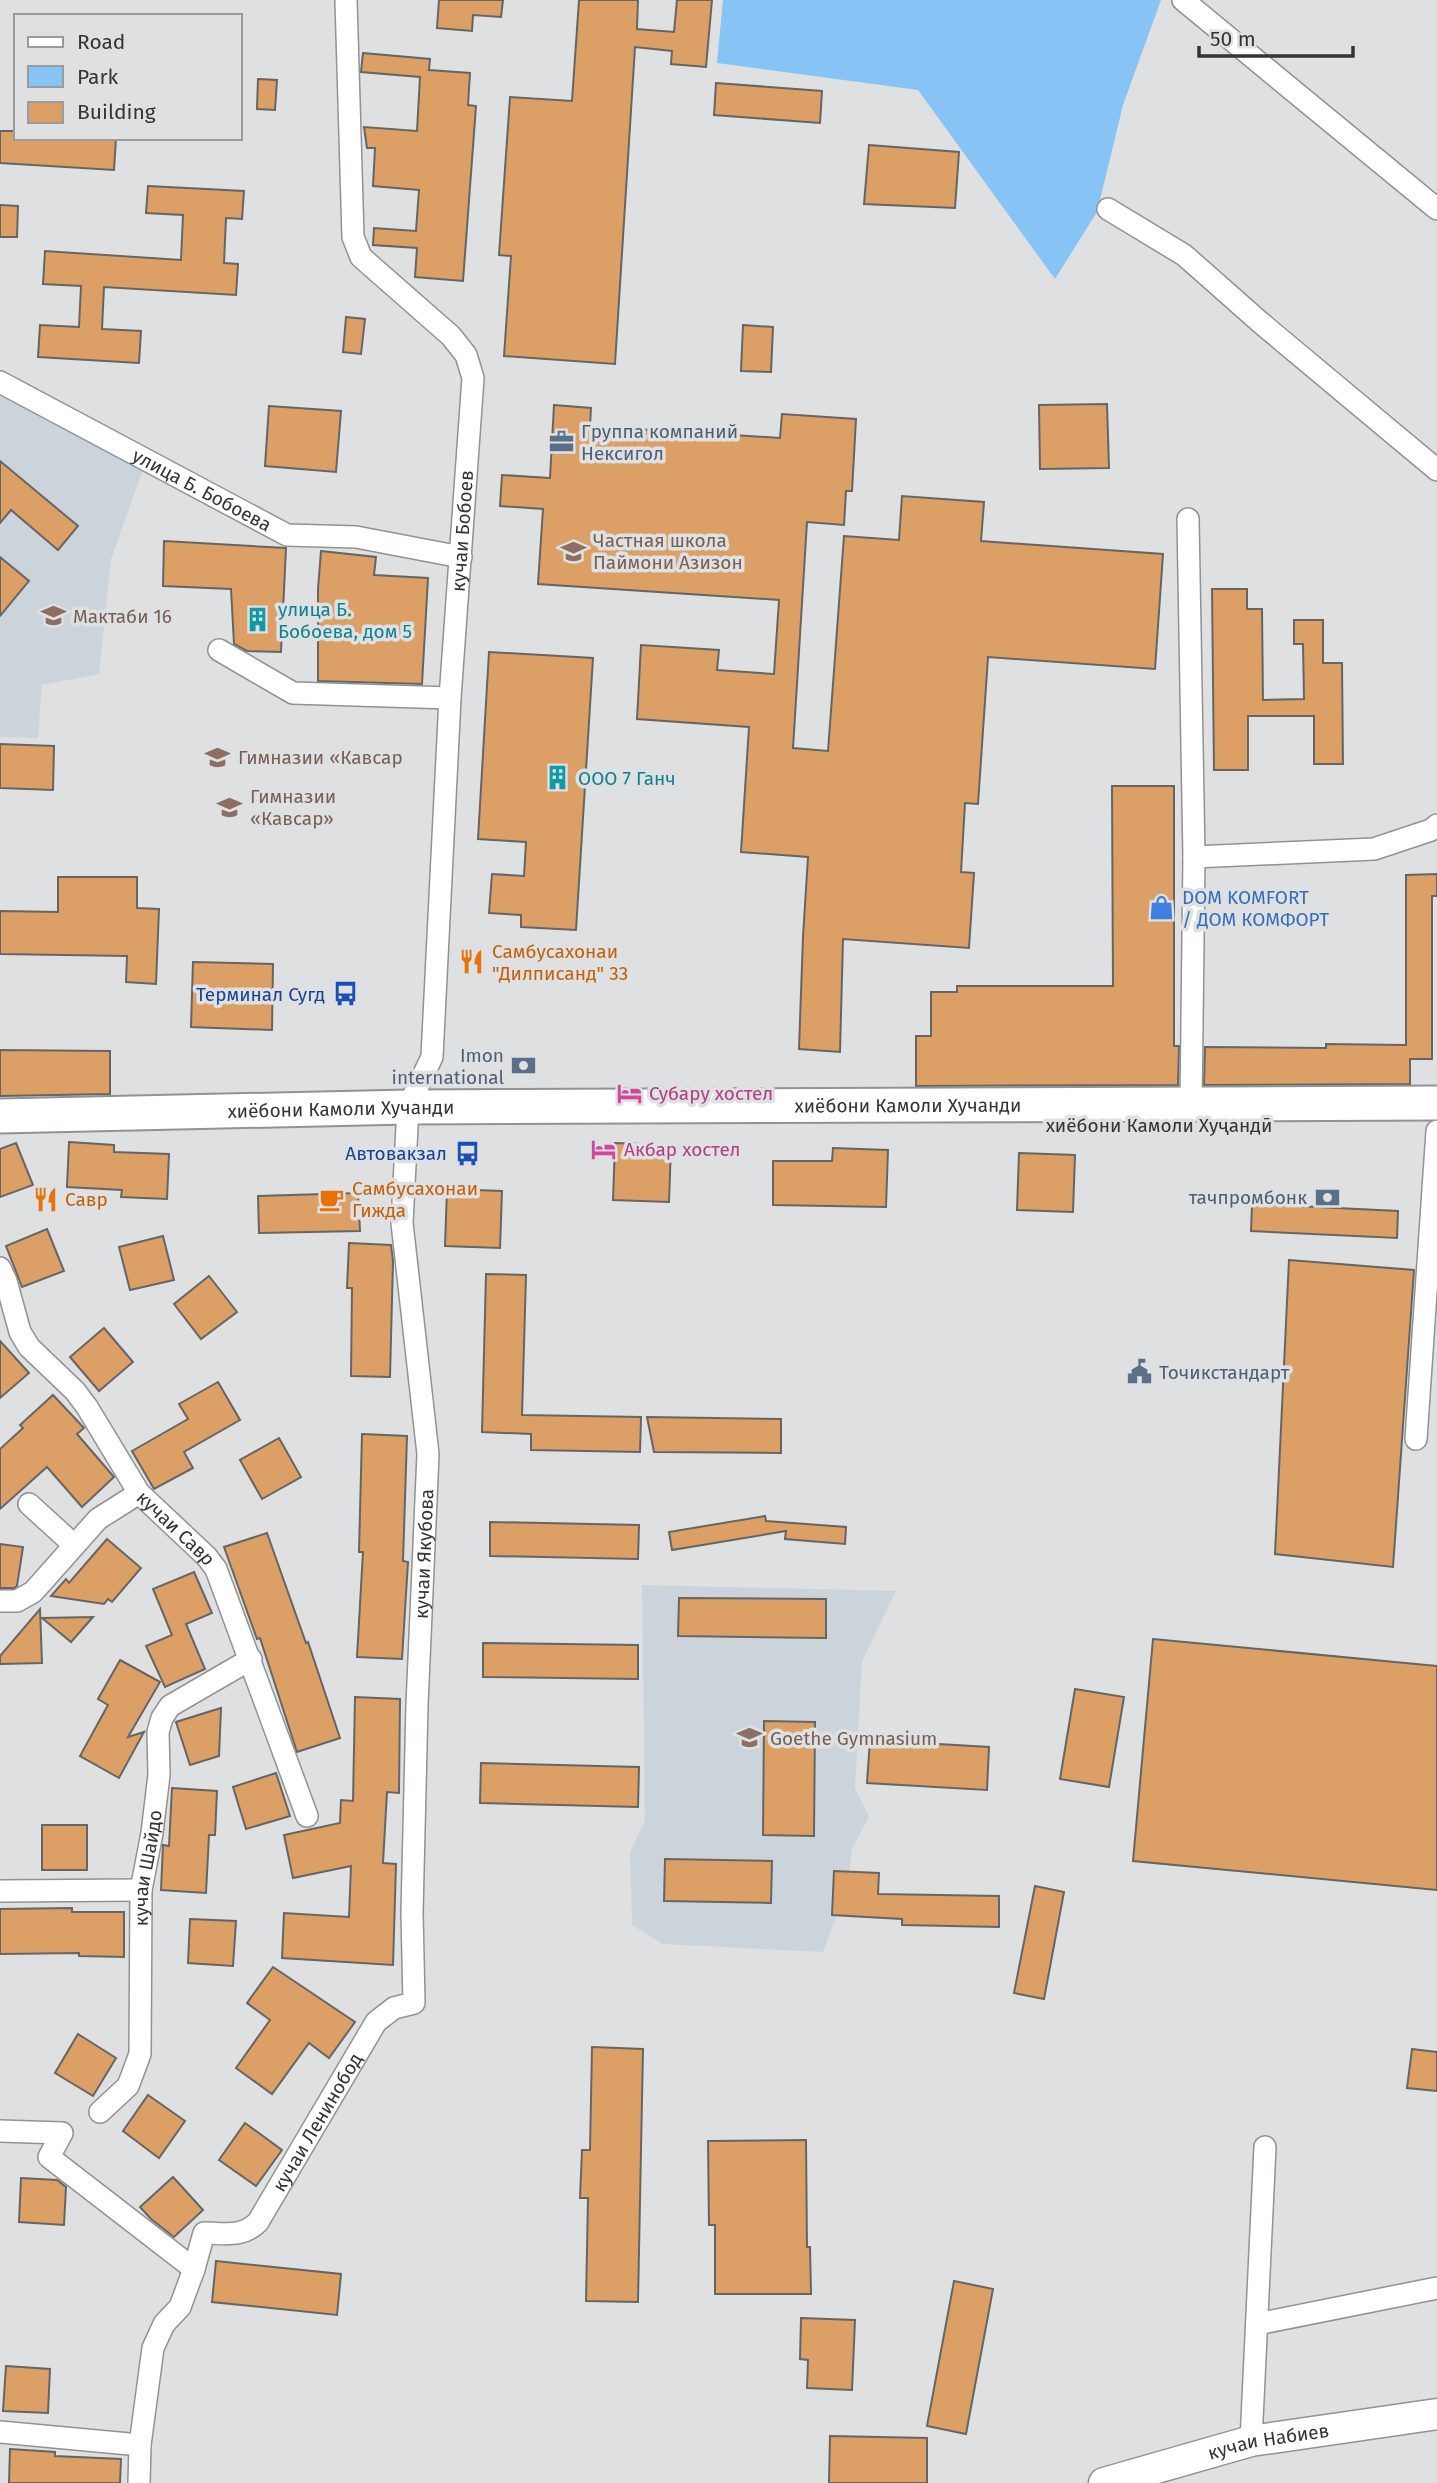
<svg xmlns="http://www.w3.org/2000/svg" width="1437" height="2483" viewBox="0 0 1437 2483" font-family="'Fira Sans',sans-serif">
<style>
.built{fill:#ccd4db}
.green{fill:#87c3f4}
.building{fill:#dca067;stroke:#676564;stroke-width:2}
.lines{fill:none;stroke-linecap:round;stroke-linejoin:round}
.street-casing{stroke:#909294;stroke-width:24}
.secondary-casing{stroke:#909294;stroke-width:33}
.primary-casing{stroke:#909294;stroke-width:37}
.street{stroke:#fff;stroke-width:21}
.secondary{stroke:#fff;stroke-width:30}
.primary{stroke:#fff;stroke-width:33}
.labels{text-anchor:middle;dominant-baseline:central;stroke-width:7;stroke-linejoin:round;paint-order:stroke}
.service-label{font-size:19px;fill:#4e5e75;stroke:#dee0e2;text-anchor:start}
.street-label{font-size:19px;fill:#333435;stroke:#dee0e2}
.education-label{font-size:19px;fill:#785e54;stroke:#dee0e2;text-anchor:start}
.culture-label{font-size:19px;fill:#0d838f;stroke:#dee0e2;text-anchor:start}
.shop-label{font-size:19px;fill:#366cbe;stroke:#dee0e2;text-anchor:start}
.food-label{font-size:19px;fill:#c56008;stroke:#dee0e2;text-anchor:start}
.transit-label{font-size:19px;fill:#164399;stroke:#dee0e2;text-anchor:end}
.hotel-label{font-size:19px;fill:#b23c85;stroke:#dee0e2;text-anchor:start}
</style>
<rect width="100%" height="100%" fill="#dee0e2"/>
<!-- built -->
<g class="built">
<polygon points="0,390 145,464 111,559 99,674 42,685 38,738 0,737"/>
<polygon points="642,1585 896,1591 862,1661 855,1788 869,1817 852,1848 848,1885 823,1952 663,1944 632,1925 630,1852 645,1821"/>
</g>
<!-- green -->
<polygon class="green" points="723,0 1161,0 1123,105 1097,212 1055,279 918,90 717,63"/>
<!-- building -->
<g class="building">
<polygon points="439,0 503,0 501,17 473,15 472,31 437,28"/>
<polygon points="579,0 638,0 637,29 674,32 677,0 712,0 706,67 671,64 672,51 635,47 615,364 504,356 511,256 499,255 510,97 572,101"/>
<polygon points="363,53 430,59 429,70 470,73 468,105 476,106 463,281 415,277 417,248 373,245 374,228 416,231 419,190 373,186 375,148 367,148 364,127 417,131 420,77 361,72"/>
<polygon points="258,79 277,80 275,110 257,109"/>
<polygon points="716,83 822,91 820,123 714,115"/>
<polygon points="0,131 16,131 16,138 116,138 114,170 0,163"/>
<polygon points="869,145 959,152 955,208 864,204"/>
<polygon points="148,186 244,191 242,219 226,218 224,263 238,264 236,295 104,287 102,329 141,331 139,363 38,357 40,325 79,327 81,286 43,284 45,251 181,260 183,215 146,213"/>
<polygon points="0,205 18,206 17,237 0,237"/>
<polygon points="346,317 365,319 361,354 343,352"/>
<polygon points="743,325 773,327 771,372 741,371"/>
<polygon points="1107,404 1109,468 1040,469 1039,405"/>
<polygon points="554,405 591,408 590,426 780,438 782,414 856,419 852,491 846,491 844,525 807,522 793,748 828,751 844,536 899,540 902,496 984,502 981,541 1163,554 1155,669 988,657 978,804 965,803 961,872 974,873 969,948 843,939 840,1052 799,1049 803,937 808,857 741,852 749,727 637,719 641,645 719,650 717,670 774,674 779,600 538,584 543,509 500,506 502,475 550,478"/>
<polygon points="269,406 341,411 336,472 265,466"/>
<polygon points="0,461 78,526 58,550 11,510 0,523"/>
<polygon points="164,541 286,548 281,652 247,651 234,644 231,589 163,586"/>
<polygon points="321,551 376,557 374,575 428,578 422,684 318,681 318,589"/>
<polygon points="0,557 29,581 0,616"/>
<polygon points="1212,589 1247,589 1247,609 1262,609 1263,700 1304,699 1303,644 1294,644 1294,620 1323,620 1323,663 1342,663 1343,764 1314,764 1314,716 1248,716 1248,770 1214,770"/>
<polygon points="489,652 593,658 576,930 521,927 521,915 489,913 492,874 524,876 526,842 478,839"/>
<polygon points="0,744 54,746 53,790 0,788"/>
<polygon points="1112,786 1174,786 1174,1046 1179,1046 1178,1085 916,1086 916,1036 931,1036 931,992 957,992 957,986 1113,986"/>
<polygon points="1437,874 1437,896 1432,896 1432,1059 1410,1059 1410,1084 1204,1085 1205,1047 1326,1048 1326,1044 1406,1045 1406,875"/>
<polygon points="58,877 137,877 137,908 159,909 156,984 126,982 127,956 0,954 0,911 58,912"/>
<polygon points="193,962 273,964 272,1030 191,1027"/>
<polygon points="0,1050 110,1051 110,1094 0,1096"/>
<polygon points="69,1142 114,1145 114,1152 169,1154 167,1199 121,1197 122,1190 67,1187"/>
<polygon points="16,1143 33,1185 0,1197 0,1149"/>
<polygon points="615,1143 671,1145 669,1202 613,1200"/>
<polygon points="833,1148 888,1150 886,1207 773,1205 773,1161 832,1161"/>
<polygon points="1019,1153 1075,1155 1073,1212 1017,1210"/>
<polygon points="447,1189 502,1191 500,1248 445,1246"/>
<polygon points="358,1193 360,1231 259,1233 258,1196"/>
<polygon points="1252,1204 1398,1211 1397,1238 1251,1231"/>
<polygon points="47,1229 64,1271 22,1287 6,1246"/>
<polygon points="163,1236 174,1280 130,1290 119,1247"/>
<polygon points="349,1243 391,1245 393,1261 390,1377 351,1376 352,1288 347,1288"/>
<polygon points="1289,1260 1414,1270 1393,1567 1275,1554"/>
<polygon points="486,1274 526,1275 522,1415 641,1417 640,1452 531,1450 531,1434 482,1432"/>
<polygon points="209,1276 237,1312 201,1339 174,1304"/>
<polygon points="104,1328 133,1362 99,1391 70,1357"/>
<polygon points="0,1341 29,1373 0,1398"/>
<polygon points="218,1382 240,1420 184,1452 193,1468 154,1489 132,1451 188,1419 179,1404"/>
<polygon points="53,1395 84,1428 77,1434 114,1477 82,1507 47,1467 0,1509 0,1449 23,1428 20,1425"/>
<polygon points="647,1417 781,1419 781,1453 654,1452"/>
<polygon points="362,1434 407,1436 403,1561 408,1562 402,1659 357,1657 363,1552 359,1552"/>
<polygon points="279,1438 301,1477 262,1499 240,1460"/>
<polygon points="765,1516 766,1521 846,1527 845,1544 785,1539 786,1531 672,1550 669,1532"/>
<polygon points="490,1522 639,1525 638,1559 490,1556"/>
<polygon points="267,1533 306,1643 308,1642 340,1738 297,1752 260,1638 257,1639 224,1547"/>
<polygon points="107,1539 141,1568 112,1602 108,1599 104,1604 51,1596 66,1579 69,1583"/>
<polygon points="0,1544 23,1547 17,1586 14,1588 0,1588"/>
<polygon points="194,1572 212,1613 186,1624 205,1669 165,1687 146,1646 172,1635 153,1589"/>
<polygon points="679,1598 826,1599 826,1638 678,1636"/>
<polygon points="40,1609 42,1663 0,1664 0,1656"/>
<polygon points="93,1617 71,1642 42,1618"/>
<polygon points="1153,1639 1437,1666 1437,1890 1133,1861"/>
<polygon points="483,1643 638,1645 638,1679 483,1677"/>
<polygon points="120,1660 160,1682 128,1737 144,1732 119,1778 80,1756 108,1705 98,1699"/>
<polygon points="1075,1689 1124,1697 1109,1787 1060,1779"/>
<polygon points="355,1697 400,1699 399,1793 387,1792 383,1863 396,1864 393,1965 282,1958 284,1913 349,1917 351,1866 293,1878 284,1835 340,1823 341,1800 353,1801"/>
<polygon points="221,1708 219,1756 190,1765 176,1722"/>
<polygon points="764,1721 815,1722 814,1836 763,1835"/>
<polygon points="870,1740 989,1747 987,1790 867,1783"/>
<polygon points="481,1763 639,1767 638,1807 480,1803"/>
<polygon points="276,1773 290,1816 246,1829 233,1787"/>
<polygon points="172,1788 217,1791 215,1835 209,1835 206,1893 161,1890 163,1845 169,1846"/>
<rect x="42" y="1825" width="45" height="45"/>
<polygon points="665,1859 772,1861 771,1903 664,1901"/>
<polygon points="834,1871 879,1873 878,1894 999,1896 999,1927 902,1925 902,1919 832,1915"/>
<polygon points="1035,1886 1064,1892 1044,1999 1014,1993"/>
<polygon points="72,1908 72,1912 124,1912 124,1957 79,1956 79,1953 0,1954 0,1909"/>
<polygon points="190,1919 236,1921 233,1966 188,1963"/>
<polygon points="273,1967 355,2022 329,2058 309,2043 272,2094 236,2068 270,2020 247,2003"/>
<polygon points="78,2034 116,2058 93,2096 55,2073"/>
<polygon points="592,2047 643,2049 638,2302 586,2301 588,2198 580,2198 582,2150 590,2150"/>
<polygon points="1412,2049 1437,2052 1437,2091 1407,2088"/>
<polygon points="148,2095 185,2121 159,2158 123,2131"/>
<polygon points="245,2123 282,2150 256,2186 219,2160"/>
<polygon points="806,2140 807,2247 810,2247 811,2294 715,2294 715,2225 709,2225 708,2141"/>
<polygon points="173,2177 203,2210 174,2237 151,2219 140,2207"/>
<polygon points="21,2178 57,2180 66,2187 64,2225 19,2222"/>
<polygon points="216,2261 341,2274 337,2315 212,2302"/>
<polygon points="954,2281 993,2289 966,2434 927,2426"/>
<polygon points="801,2318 855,2320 852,2390 807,2388 808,2360 800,2359"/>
<polygon points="6,2366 50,2369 48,2413 3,2411"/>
<polygon points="830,2436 927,2438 927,2483 829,2483"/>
<polygon points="10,2449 55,2452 55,2456 121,2459 120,2483 9,2483"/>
</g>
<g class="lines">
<defs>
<g id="street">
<polyline points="1183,0 1437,209"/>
<polyline points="1108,209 1184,255 1261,323 1437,470"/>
<path id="s1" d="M0,382L287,535L356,537L461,557"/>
<polyline points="1188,519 1194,857 1191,1106"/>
<polyline points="219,650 293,693 450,698"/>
<polyline points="1194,857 1374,849 1431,830 1437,825"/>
<path id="s2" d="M0,1268L6,1281L20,1332L29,1347L75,1391L87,1407L139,1493L207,1557L216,1569L307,1816"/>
<polyline points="1416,1439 1437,1131"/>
<polyline points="29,1504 74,1545"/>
<polyline points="0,1601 17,1601 33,1592 98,1519 139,1493"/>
<polyline points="0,1891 141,1890"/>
<path id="s3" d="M100,2112L128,2086L140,2054L141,1890L152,1833L159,1775L158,1732L162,1718L170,1706L251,1659"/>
<path id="s4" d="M0,2131L62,2133L49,2157L194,2269L204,2233C225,2233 242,2238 258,2222L376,2022L394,2008L414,2003L412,1913L417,1705L428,1454L402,1223L408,1107L432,1057L450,698L473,378L466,355L451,336L361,257L353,237L346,0"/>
<polyline points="1257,2324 1437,2288"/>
<polyline points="0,2432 140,2445"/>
<polyline points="1251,2441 1265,2147"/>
<polyline points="139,2483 140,2445 153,2348 164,2324 180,2307 194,2269"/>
</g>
<g id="secondary">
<path id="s5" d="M1104,2483L1251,2441L1437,2414"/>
</g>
<g id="primary">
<path id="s6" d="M0,1116L408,1107L1437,1103"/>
</g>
</defs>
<!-- street casing -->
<use href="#street" class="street-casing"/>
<!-- secondary casing -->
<use href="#secondary" class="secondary-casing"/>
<!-- primary casing -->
<use href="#primary" class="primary-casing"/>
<!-- street -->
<use href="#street" class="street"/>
<!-- secondary -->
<use href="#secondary" class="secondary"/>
<!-- primary -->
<use href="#primary" class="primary"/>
</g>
<!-- icons -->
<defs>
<symbol id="office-bare" viewBox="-9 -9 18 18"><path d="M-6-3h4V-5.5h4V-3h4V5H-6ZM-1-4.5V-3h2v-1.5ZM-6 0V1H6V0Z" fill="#5c6f8a" stroke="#dee0e2" stroke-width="2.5" paint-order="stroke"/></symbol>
<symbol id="school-bare" viewBox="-9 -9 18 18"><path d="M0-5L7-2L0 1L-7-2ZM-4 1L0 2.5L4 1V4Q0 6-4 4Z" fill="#8d6e63" stroke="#dee0e2" stroke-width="2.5" paint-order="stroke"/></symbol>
<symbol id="building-bare" viewBox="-9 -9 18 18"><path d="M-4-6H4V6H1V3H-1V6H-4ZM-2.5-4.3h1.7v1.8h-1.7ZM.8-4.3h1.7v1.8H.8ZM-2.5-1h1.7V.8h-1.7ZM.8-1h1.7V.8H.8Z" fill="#0f9aa8" stroke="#dee0e2" stroke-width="2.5" paint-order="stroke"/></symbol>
<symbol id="shop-bare" viewBox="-9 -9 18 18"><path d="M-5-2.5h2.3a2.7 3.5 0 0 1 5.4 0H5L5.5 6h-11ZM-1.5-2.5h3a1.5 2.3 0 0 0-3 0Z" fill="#3f7fe0" stroke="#dee0e2" stroke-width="2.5" paint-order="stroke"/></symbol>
<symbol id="restaurant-bare" viewBox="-9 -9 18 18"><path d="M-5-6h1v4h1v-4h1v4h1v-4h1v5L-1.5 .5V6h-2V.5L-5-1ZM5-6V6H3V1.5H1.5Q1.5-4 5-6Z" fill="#e8710a" stroke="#dee0e2" stroke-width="2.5" paint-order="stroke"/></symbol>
<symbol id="bus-bare" viewBox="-9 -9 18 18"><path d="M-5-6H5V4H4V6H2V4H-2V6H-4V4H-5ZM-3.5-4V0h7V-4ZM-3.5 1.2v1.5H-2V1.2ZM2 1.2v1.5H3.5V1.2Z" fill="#1a4fb4" stroke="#dee0e2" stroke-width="2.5" paint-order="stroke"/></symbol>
<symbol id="bank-bare" viewBox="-9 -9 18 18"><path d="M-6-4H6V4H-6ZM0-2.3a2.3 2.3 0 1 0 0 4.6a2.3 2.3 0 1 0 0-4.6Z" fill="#5c6f8a" stroke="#dee0e2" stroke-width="2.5" paint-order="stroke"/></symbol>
<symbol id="hotel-bare" viewBox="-9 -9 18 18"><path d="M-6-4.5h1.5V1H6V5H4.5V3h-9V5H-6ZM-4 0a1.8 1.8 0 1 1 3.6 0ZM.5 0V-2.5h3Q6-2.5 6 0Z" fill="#d1479c" stroke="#dee0e2" stroke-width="2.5" paint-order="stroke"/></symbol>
<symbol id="cafe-bare" viewBox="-9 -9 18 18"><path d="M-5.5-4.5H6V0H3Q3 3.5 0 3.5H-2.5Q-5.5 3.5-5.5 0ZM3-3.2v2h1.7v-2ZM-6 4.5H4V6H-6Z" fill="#e8710a" stroke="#dee0e2" stroke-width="2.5" paint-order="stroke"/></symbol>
<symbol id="civic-bare" viewBox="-9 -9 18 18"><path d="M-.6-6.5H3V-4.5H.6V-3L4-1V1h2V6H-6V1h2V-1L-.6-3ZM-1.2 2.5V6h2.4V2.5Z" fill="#5c6f8a" stroke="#dee0e2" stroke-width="2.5" paint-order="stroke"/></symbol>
</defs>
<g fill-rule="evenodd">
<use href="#office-bare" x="544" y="424" width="35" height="35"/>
<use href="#school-bare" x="556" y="534" width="35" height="35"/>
<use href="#school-bare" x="36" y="598" width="35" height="35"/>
<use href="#building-bare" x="240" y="602" width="35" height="35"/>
<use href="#school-bare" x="200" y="740" width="35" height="35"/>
<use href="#building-bare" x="540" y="760" width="35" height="35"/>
<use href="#school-bare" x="212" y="790" width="35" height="35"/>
<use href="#shop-bare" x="1144" y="890" width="35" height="35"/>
<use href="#restaurant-bare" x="454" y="944" width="35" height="35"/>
<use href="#bus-bare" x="328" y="976" width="35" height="35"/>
<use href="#bank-bare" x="506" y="1048" width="35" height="35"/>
<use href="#hotel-bare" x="612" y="1076" width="35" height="35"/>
<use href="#hotel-bare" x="586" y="1132" width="35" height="35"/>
<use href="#bus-bare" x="450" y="1136" width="35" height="35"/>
<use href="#bank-bare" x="1310" y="1180" width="35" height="35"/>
<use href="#restaurant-bare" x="28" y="1182" width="35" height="35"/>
<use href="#cafe-bare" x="314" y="1182" width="35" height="35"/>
<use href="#civic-bare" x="1122" y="1354" width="35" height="35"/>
<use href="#school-bare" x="732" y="1720" width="35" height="35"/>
</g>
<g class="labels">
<!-- service labels -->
<g class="service-label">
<text x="581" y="431">Группа компаний<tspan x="581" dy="22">Нексигол</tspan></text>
<text x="504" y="1055" text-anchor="end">Imon<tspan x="504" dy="22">international</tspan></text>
<text x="1307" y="1197" text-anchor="end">тачпромбонк</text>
<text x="1159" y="1372">Точикстандарт</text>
</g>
<!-- street labels -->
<g class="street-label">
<text stroke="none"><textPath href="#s1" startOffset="229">улица Б. Бобоева</textPath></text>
<text stroke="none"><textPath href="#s4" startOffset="2123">кучаи Бобоев</textPath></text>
<text stroke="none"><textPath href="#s6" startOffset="908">хиёбони Камоли Хучанди</textPath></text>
<text stroke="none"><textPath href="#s6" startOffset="341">хиёбони Камоли Хучанди</textPath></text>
<text x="1159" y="1125">хиёбони Камоли Хуҷандӣ</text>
<text stroke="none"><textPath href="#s2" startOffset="320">кучаи Савр</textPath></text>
<text stroke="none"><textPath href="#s4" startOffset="1092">кучаи Якубова</textPath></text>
<text stroke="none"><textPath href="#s3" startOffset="259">кучаи Шайдо</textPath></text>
<text stroke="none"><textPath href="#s4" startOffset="483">кучаи Ленинобод</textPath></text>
<text stroke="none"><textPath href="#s5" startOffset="170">кучаи Набиев</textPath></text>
</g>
<!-- education labels -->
<g class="education-label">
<text x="593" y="540">Частная школа<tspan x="593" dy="22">Паймони Азизон</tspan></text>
<text x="73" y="616">Мактаби 16</text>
<text x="238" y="757">Гимназии «Кавсар</text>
<text x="250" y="796">Гимназии<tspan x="250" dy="22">«Кавсар»</tspan></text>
<text x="770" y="1738">Goethe Gymnasium</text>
</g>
<!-- culture labels -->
<g class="culture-label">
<text x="278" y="609">улица Б.<tspan x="278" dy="22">Бобоева, дом 5</tspan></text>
<text x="578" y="778">ООО 7 Ганч</text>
</g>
<!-- shop labels -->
<g class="shop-label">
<text x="1182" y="897">DOM KOMFORT<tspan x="1182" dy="22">/ ДОМ КОМФОРТ</tspan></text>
</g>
<!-- food labels -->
<g class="food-label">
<text x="492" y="951">Самбусахонаи<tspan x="492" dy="22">"Дилписанд" 33</tspan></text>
<text x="352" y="1188">Самбусахонаи<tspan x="352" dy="22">Гижда</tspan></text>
<text x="65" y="1199">Савр</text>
</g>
<!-- transit labels -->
<g class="transit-label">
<text x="325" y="994">Терминал Сугд</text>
<text x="447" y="1153">Автовакзал</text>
</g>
<!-- hotel labels -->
<g class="hotel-label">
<text x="649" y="1093">Субару хостел</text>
<text x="624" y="1149">Акбар хостел</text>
</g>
</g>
<!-- legend -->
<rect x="14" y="14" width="228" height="126" fill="#dee0e2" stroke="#9a9b9d" stroke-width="2"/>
<rect x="28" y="37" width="35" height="10" fill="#ffffff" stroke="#9a9b9d" stroke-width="2"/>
<text x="77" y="49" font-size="21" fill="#333435">Road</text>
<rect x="28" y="66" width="35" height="21" fill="#87c3f4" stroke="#9a9b9d" stroke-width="2"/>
<text x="77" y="84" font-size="21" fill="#333435">Park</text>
<rect x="28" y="102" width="35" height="21" fill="#dca067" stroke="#9a9b9d" stroke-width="2"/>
<text x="77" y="119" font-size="21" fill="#333435">Building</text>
<!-- scale -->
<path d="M1199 46v10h154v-10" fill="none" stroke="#333435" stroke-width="3.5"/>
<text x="1210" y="46" font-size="21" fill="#333435" stroke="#dee0e2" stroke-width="5" paint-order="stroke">50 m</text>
</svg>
